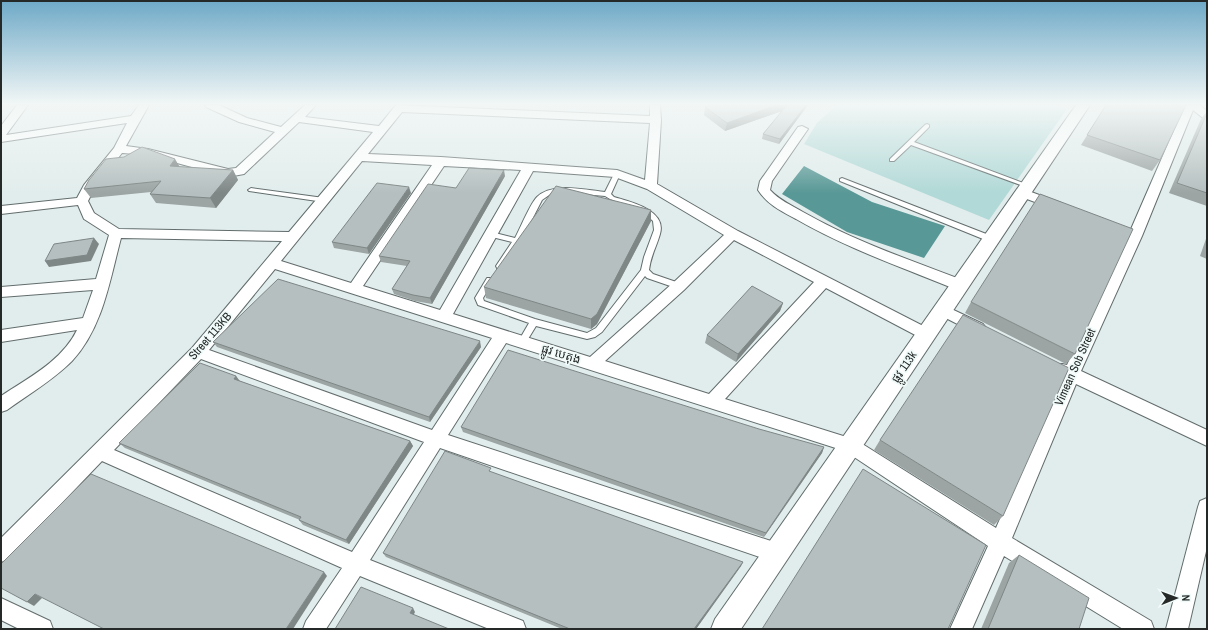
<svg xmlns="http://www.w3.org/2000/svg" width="1208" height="630" viewBox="0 0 1208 630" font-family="'Archivo Narrow','Noto Sans Khmer',sans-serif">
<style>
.green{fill:#b1d9d7}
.water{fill:#589896}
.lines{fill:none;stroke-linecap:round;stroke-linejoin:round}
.service-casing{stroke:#626c6c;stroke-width:2}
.minor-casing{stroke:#626c6c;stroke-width:2}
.tertiary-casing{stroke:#626c6c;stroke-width:2}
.service{fill:#fff;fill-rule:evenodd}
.minor{fill:#fff;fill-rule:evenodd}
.tertiary{fill:#fff;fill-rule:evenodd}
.wall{fill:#9ca4a4}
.shaded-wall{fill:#7f8686}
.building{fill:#b5bfbf;stroke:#7f8686}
.labels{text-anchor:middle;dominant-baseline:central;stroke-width:3.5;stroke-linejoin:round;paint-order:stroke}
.street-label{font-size:12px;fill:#252928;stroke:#effaf9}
</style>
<rect width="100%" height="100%" fill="#e1edec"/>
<!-- green -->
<polygon class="green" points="837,105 1054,105 1067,109 989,220 804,144 817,123"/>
<!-- water -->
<polygon class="water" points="804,166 872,202 945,226 924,258 847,232 782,194"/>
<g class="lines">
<defs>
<g id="service">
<polygon points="927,124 929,125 929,127 914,142 1031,186 1028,188 1026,187 911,145 894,161 890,161 890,159 925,125"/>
<path d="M617,172L620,174L611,194L614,197C631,202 667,210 660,234C656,248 651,255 649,270L653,274L682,284L683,286L679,289L647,278L645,276L602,332L595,337L587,339L536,326L525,344H519L518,342L529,323L478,305L475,298L487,278H493L494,280L483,298L484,301L535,319L587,333L596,328L641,270L644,257L654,230L653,221L644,213L610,199L605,196L561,192L552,193L542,200L521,241L503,268H497L496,266L512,242L488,236L487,234L491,232L515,238C520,229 530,204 537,197C552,182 585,190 605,192L614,174Z"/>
<polygon points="842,178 994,237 995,239 994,241 988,241 840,181 840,179"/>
<polygon points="251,188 324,198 327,200 324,202 249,191 248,190"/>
</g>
<g id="minor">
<path d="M17,105H28L6,135L131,116L139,105H149L126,146L148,149L228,169L236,168L275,132L239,122L206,107L205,105H219L247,118L281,127L305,105H316L305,117L379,126L396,105L650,116V105H660L661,120L657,184L738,231L931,330L934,334L931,338L926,340L921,338L826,288L725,399L856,440L996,528L1062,377L1056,375L1054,370L1056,365L1062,364L1067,365L1128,236L1185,105H1200L1207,111V119L1203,118L1193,110L1142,236L1081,371L1207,430V446L1076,384L1012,538L1151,621L1154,629H1123L1004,556L972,629H950L988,546L845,451L506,343L448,435L777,543L784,546L787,553L784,560L777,563L440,448L370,560L523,621L526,629H489L360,576L326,629H303L306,621L342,568L102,461L8,559L1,562V538L192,348L282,241L121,238C110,279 103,328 72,361C53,380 29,394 7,410L1,412V396C28,378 62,361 77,330L1,342V330L83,318L93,290L1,297V287L96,279L109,235L84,219L78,205L1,214V206L77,198L84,185L114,148L127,123L1,142V126ZM402,112L650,123L645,180L617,170L441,157L368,154ZM299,122L373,132L289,232L119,229L94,213L88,201L94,189L122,153L148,155L228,177L244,174ZM362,161L432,165L351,283L281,261ZM444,166L521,170L440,310L363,286ZM533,171L615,177L647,189L724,235L674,282L590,357L453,314ZM734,240L814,282L709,394L605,361L684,290ZM275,269L492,338L432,430L209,350ZM201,359L424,442L352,552L114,450Z"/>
<path d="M802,126L808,129L772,181L770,190C779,200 791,205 803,212C854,241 910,260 965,281L967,285L965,289L960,290L955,289C901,267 846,248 796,219C781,211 767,204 758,190L760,181L798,127Z"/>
<polygon points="1023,189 1061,203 1062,206 1061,209 1056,210 1019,196 1017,193 1019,190"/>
<polygon points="943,305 983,324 986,328 983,332 978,334 973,332 938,314 936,310 938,306"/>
<polygon points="1207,498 1207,547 1188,629 1166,629 1198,507 1200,501"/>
<polygon points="1,598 50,621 53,629 19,629 1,620"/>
</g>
<polygon id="tertiary" points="1076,105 1090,105 741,629 711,629 715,619"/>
</defs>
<!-- service casing -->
<use href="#service" class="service-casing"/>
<!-- minor casing -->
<use href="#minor" class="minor-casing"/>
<!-- tertiary casing -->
<use href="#tertiary" class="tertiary-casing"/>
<!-- service -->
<use href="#service" class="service"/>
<!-- minor -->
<use href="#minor" class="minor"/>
<!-- tertiary -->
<use href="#tertiary" class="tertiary"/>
</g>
<!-- wall -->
<g class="wall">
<polygon points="710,105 786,105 785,107 787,105 808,105 779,144 762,139 763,134 782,111 725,131 704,115 705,107"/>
<polygon points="1106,105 1160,160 1152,171 1081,145"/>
<polygon points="1207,111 1207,206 1169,193 1201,119"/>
<polygon points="180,167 233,170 238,180 216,208 156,203 150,194 151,192 91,198 84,189"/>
<polygon points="505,176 432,304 415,301 394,294 392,289 407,266 381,262 379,256 456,188"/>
<polygon points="411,193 369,254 334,248 332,242"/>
<polygon points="651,210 651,221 597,324 591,329 486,298 484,287"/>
<polygon points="1207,236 1207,259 1200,256"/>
<polygon points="971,302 1075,354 1066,364 965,313"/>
<polygon points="783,303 780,311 736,362 705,343 707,335"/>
<polygon points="213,342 481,347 430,422 217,347"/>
<polygon points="236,376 240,381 410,441 413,446 349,544 303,525 299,520 300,520 125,448 119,443"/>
<polygon points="461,427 824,447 822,453 764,537 463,432"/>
<polygon points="880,440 1003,516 994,525 874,450"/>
<polygon points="491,472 743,562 741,566 696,629 562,629 386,557 383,553"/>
<polygon points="1019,555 1079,629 981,629 1009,563"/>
</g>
<!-- shaded-wall -->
<g class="shaded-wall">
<polygon points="777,105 786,105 785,110 725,131 727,123"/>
<polygon points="806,105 808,105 779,144 780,139"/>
<polygon points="175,159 181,169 170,166"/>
<polygon points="233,170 238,180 216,208 210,198"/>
<polygon points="504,170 505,176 432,304 430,298"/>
<polygon points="409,187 411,193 369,254 367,248"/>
<polygon points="651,210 651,221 597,324 591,329 591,319"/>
<polygon points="94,238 99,244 91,261 49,267 45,261"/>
<polygon points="783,303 780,311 736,362 738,354"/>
<polygon points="480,341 481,347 430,422 429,417"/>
<polygon points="236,376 240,382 234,379"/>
<polygon points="410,441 413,446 349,544 346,540"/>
<polygon points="824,447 822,453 764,537 766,533"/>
<polygon points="743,562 741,566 696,629 694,629"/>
<polygon points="324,572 327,576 293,629 286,629"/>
<polygon points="35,594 42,598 34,606 27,602"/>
<polygon points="413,608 415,612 413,616 410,613"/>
</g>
<!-- building -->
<g class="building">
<polygon points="710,105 777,105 727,123 705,107"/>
<polygon points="787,105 806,105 780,139 763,134"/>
<polygon points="1106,105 1186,105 1160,160 1087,135"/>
<polygon points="1207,113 1207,193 1177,183"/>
<polygon points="142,147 175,159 170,166 233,170 210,198 150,194 161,181 84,189 89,180 106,159 124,157"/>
<polygon points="469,168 504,170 430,298 413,295 392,289 410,261 379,256 428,184 456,188"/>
<polygon points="377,183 409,187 367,248 332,242"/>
<polygon points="556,186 651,210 597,314 591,319 484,287"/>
<polygon points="1040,194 1133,229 1075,354 971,302"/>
<polygon points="94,238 87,255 45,261 54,244"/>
<polygon points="278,279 480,341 429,417 213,342"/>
<polygon points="752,286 783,303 738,354 707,335"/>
<polygon points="963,315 1069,368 1003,516 880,440"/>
<polygon points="508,350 759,429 824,447 766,533 461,427"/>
<polygon points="200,363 236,376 234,379 410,441 346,540 299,520 301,517 119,443"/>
<polygon points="445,451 491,468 489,471 743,562 694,629 570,629 383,553"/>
<polygon points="863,469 986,545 948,629 762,629"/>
<polygon points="91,474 324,572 286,629 104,629 35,594 27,602 1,588 1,564"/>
<polygon points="1019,555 1089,598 1079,629 988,629"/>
<polygon points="361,587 413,608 410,613 449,629 335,629"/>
</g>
<!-- sky -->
<linearGradient id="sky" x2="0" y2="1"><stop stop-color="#6ea9c7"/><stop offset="0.54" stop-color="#f2f7f6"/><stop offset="1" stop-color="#f2f7f6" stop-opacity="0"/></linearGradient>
<rect width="1208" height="193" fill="url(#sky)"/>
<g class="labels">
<!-- street labels -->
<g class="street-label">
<text transform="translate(210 336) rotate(-49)">Street 113KB</text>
<text transform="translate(561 354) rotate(17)">ផ្លូវ បេតុង</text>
<text transform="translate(904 367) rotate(-56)">ផ្លូវ 113k</text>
<text transform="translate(1075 367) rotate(-66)">Vimean Sob Street</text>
</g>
</g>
<!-- border -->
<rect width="1208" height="630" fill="none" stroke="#252928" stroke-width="4"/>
<!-- north arrow -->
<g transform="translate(1176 598) rotate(89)" stroke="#effaf9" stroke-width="3" paint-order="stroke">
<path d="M0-3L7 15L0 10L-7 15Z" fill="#252928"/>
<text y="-6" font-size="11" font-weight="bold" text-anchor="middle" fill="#252928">N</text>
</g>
</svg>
